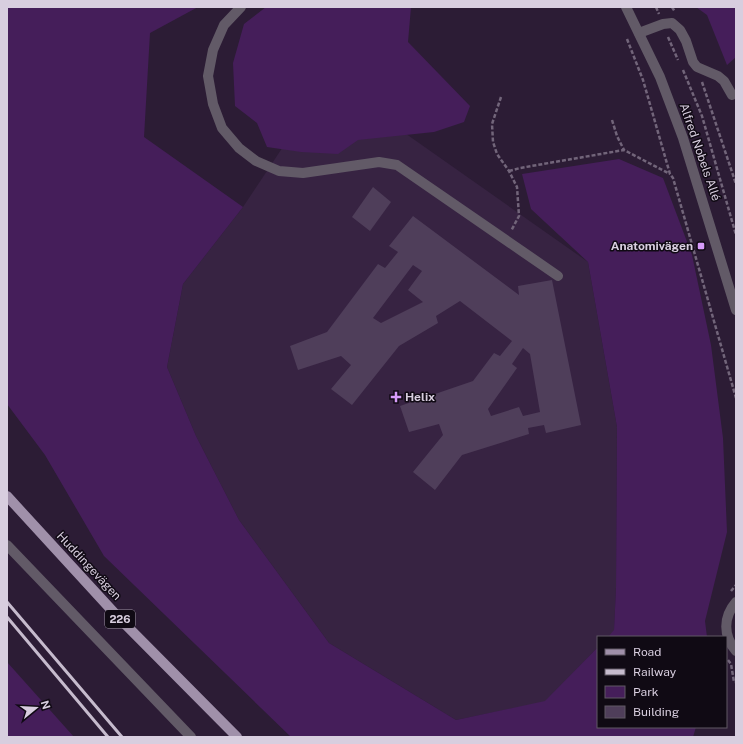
<svg xmlns="http://www.w3.org/2000/svg" width="743" height="744" viewBox="0 0 743 744" font-family="'Public Sans',sans-serif">
<style>
.built{fill:#372342}
.green{fill:#451e5a}
.building{fill:#4f3e5a;fill-rule:evenodd}
.lines{fill:none;stroke-linecap:round;stroke-linejoin:round}
.path{stroke:#72657a;stroke-width:2.5;stroke-dasharray:4 2;stroke-linecap:butt}
.minor{stroke:#625a67;stroke-width:10}
.major{stroke:#a090aa;stroke-width:10}
.rail{stroke:#c6bbcd;stroke-width:3}
.poi-dot{fill:#d69bf9;stroke:#100a14;stroke-width:1.5}
.labels{text-anchor:middle;dominant-baseline:central;stroke-width:3;stroke-linejoin:round;paint-order:stroke}
.shield{fill:#100a14;stroke:#9c93a2;stroke-width:1}
.shield-label{font-size:11px;font-weight:bold;fill:#d8cedf}
.street-label{font-size:12px;fill:#d8cedf;stroke:#100a14}
.poi-label{font-size:12px;font-weight:bold;fill:#d8cedf;stroke:#100a14;text-anchor:end}
</style>
<rect width="100%" height="100%" fill="#2c1c35"/>
<!-- built -->
<polygon class="built" points="328,79 588,262 617,427 616,588 614,631 608,637 598,637 598,647 545,702 456,720 329,643 239,520 196,436 167,367 183,284 243,207"/>
<!-- green -->
<g class="green">
<polygon points="7,7 198,7 150,33 144,137 243,207 183,284 167,367 196,436 239,520 329,643 456,720 545,701 598,647 598,727 696,727 693,737 291,737 104,556 45,455 7,404"/>
<polygon points="266,7 411,7 408,42 470,106 464,122 434,132 358,140 338,154 301,152 267,147 257,123 235,106 233,63 244,24"/>
<polygon points="696,7 736,7 736,57 727,65 707,15"/>
<polygon points="619,159 663,178 692,255 711,345 723,438 727,532 705,621 707,637 608,637 614,630 616,588 617,427 588,262 531,209 522,174"/>
<polygon points="7,662 74,737 7,737"/>
</g>
<!-- building -->
<g class="building">
<polygon points="373,187 391,202 370,231 352,217"/>
<path d="M413,216L519,295L518,286L552,280L581,425L546,433L544,425L528,428L529,434L462,455L435,490L413,472L443,435L439,424L409,432L400,406L473,381L494,353L500,356L512,341L460,301L436,316L438,323L399,346L352,405L331,389L351,365L341,356L298,370L290,346L327,332L378,264L385,268L398,252L389,246ZM413,265L422,271L408,290L423,302L381,323L373,318ZM523,348L530,354L540,412L523,416L519,407L491,416L488,409L517,368L512,364Z"/>
</g>
<g class="lines">
<!-- path -->
<g class="path">
<polyline points="656,7 659,14"/>
<polyline points="672,7 675,12"/>
<polyline points="668,37 678,60"/>
<polyline points="627,39 643,80 670,174 673,178 736,398"/>
<polyline points="683,70 702,116 736,235"/>
<polyline points="702,82 736,184"/>
<polyline points="501,97 492,124 493,142 497,154 509,171 517,187 519,216 511,231"/>
<polyline points="612,120 617,136 624,150"/>
<polyline points="509,171 520,168 624,150 670,174"/>
<polyline points="731,591 736,585"/>
<polyline points="728,660 731,664 734,682 736,682"/>
</g>
<!-- minor -->
<g class="minor">
<polyline points="241,7 224,25 213,50 208,76 213,104 222,128 239,148 256,161 279,171 303,173 379,162 397,165 558,276"/>
<polyline points="626,7 660,77 683,138 736,310"/>
<polyline points="639,33 663,24 672,23 680,30 686,41 693,62 697,67 718,76 724,81 732,95"/>
<polyline points="7,545 191,737"/>
<path d="M736,602C723,617 723,636 736,651"/>
</g>
<!-- major -->
<polyline class="major" points="7,496 118,617 237,737"/>
<!-- rail -->
<g class="rail">
<polyline points="7,602 122,737"/>
<polyline points="7,617 108,737"/>
</g>
</g>
<!-- markers -->
<g class="poi-dot">
<rect x="697" y="242" width="8" height="8" rx="2"/>
<path d="M394 391h4v4h4v4h-4v4h-4v-4h-4v-4h4z"/>
</g>
<g class="labels">
<!-- shield labels -->
<rect class="shield" x="105" y="610" width="30" height="18" rx="3"/>
<g class="shield-label">
<text x="120" y="619">226</text>
</g>
<!-- street labels -->
<g class="street-label">
<text transform="translate(700 152) rotate(71)">Alfred Nobels Allé</text>
<text transform="translate(89 566) rotate(47)">Huddingevägen</text>
</g>
<!-- poi labels -->
<g class="poi-label">
<text x="693" y="246">Anatomivägen</text>
<text x="405" y="397" text-anchor="start">Helix</text>
</g>
</g>
<!-- border -->
<rect width="743" height="744" fill="none" stroke="#d8cedf" stroke-width="16"/>
<!-- legend -->
<rect x="597" y="636" width="130" height="92" fill="#100a14" stroke="#605865"/>
<rect x="605" y="649" width="20" height="6" fill="#a090aa" stroke="#605865"/>
<text x="633" y="656" font-size="12" fill="#d8cedf">Road</text>
<rect x="605" y="669" width="20" height="6" fill="#c6bbcd" stroke="#605865"/>
<text x="633" y="676" font-size="12" fill="#d8cedf">Railway</text>
<rect x="605" y="686" width="20" height="12" fill="#451e5a" stroke="#605865"/>
<text x="633" y="696" font-size="12" fill="#d8cedf">Park</text>
<rect x="605" y="706" width="20" height="12" fill="#4f3e5a" stroke="#605865"/>
<text x="633" y="716" font-size="12" fill="#d8cedf">Building</text>
<!-- north arrow -->
<g transform="translate(36 708) rotate(72)" stroke="#100a14" stroke-width="3" paint-order="stroke">
<path d="M0-3L7 15L0 10L-7 15Z" fill="#d8cedf"/>
<text y="-6" font-size="11" font-weight="bold" text-anchor="middle" fill="#d8cedf">N</text>
</g>
</svg>
